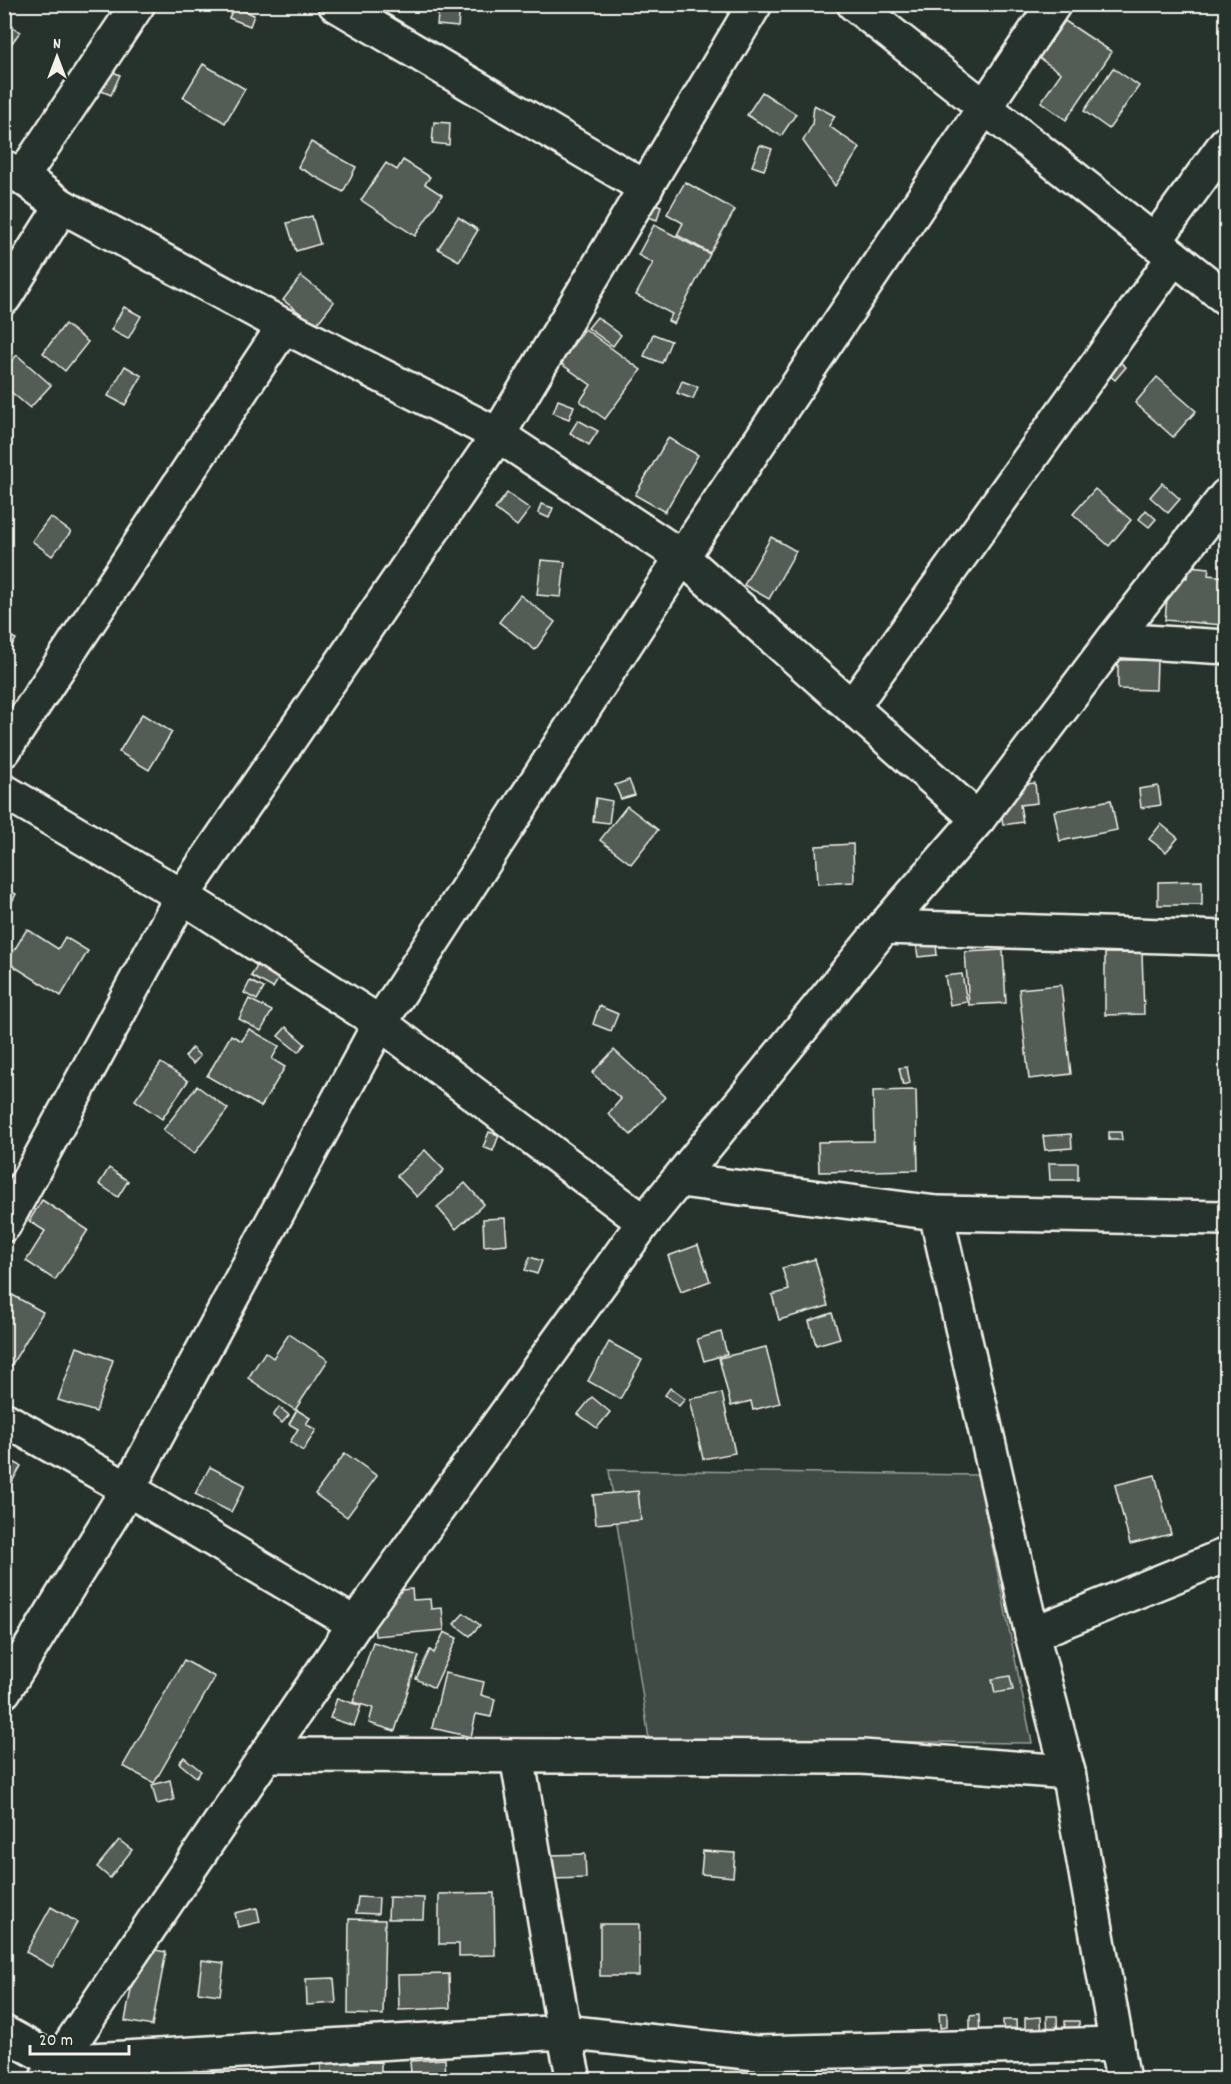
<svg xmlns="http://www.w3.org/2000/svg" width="1231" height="2084" viewBox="0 0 1231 2084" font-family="Dekko,sans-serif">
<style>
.green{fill:#414b45;stroke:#9a9e96;stroke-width:1.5}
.building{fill:#525c55;stroke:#f4f1e8;stroke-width:1.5}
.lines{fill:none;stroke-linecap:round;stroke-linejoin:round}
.minor-casing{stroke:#f4f1e8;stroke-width:38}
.minor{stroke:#26332d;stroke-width:33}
</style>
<rect width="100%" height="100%" fill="#26332d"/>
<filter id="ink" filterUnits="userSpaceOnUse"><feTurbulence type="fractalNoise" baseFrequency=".0167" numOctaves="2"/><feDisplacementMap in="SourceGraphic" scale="12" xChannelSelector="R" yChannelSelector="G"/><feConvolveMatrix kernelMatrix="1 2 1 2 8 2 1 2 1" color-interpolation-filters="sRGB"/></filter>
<g filter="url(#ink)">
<!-- green -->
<polygon class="green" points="609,1470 978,1475 1032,1743 649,1739"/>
<!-- building -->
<g class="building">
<polygon points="439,4 460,4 458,27 437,25"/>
<polygon points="234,7 254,15 250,26 229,18"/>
<polygon points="4,21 20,32 4,54"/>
<polygon points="1065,21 1112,52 1066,120 1041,102 1061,73 1039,58"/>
<polygon points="89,62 120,75 111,95 80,82"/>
<polygon points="203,64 245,89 225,123 183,97"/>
<polygon points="1113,68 1139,86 1109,129 1084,111"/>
<polygon points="762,92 796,114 781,136 747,115"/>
<polygon points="814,105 835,116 829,126 860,148 835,186 803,141 812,125"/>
<polygon points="434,122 450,123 449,145 432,143"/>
<polygon points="311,142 356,167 343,192 298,167"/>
<polygon points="760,145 772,149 764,170 752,166"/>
<polygon points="403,160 430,177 425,184 442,195 415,236 361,200 386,163 397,170"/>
<polygon points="685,182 735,210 710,253 677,235 683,223 667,214"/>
<polygon points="648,201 661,206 657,220 643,215"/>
<polygon points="312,216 320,244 296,251 287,223"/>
<polygon points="458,217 478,230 459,261 438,249"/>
<polygon points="654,225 710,254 674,324 668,321 672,314 636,295 653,263 638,255"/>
<polygon points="301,276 334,302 316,325 283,300"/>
<polygon points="124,307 141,316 128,339 111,330"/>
<polygon points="597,317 621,335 613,346 588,328"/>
<polygon points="65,324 88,342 65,371 43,353"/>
<polygon points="585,329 641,370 605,419 580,401 591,385 560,363"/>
<polygon points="653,334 671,341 662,363 644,356"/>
<polygon points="17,355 51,385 30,408 4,386 4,369"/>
<polygon points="1112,355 1126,367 1115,380 1101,368"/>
<polygon points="125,366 142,376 125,405 108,396"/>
<polygon points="1157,377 1196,411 1173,437 1135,403"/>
<polygon points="682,381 698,387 693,399 677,393"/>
<polygon points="558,400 574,406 569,419 553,413"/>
<polygon points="578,420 598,431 589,445 570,433"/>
<polygon points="668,438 698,455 665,512 635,495"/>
<polygon points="1162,483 1180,499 1168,513 1150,497"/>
<polygon points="1095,489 1131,520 1109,546 1073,514"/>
<polygon points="507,493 530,509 517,526 495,509"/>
<polygon points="541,504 553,508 549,518 538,513"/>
<polygon points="1146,510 1156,519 1149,527 1139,519"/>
<polygon points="50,517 71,532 52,556 32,541"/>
<polygon points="771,537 796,551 769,599 744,585"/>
<polygon points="541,560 565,562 561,597 537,595"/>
<polygon points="1188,566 1209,568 1208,575 1226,577 1223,625 1165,620 1169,576 1187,578"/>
<polygon points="520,595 555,622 535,650 499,622"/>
<polygon points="4,633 16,639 4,659"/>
<polygon points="1118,660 1157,660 1156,690 1118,689"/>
<polygon points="142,714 172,732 149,770 119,752"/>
<polygon points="629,780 635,795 621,799 615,785"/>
<polygon points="1035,783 1037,803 1020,805 1023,822 1003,825 998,787"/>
<polygon points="1158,786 1161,805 1141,808 1139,789"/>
<polygon points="596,798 612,801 609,823 593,821"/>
<polygon points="1111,800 1117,830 1060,841 1054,811"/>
<polygon points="627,806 658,830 631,864 600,840"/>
<polygon points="1161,824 1178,838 1166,852 1149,839"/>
<polygon points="853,844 854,882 818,884 816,846"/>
<polygon points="1202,881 1202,905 1158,905 1158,882"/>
<polygon points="4,888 16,894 4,917"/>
<polygon points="27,929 58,949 65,937 88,951 61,996 7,962"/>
<polygon points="935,934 937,955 918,957 915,936"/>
<polygon points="1003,950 1006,1003 969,1005 965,952"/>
<polygon points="1105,953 1142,953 1144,1014 1105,1015"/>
<polygon points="259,963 280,976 273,988 251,976"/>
<polygon points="962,974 967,1002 950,1005 945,976"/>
<polygon points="250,981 264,988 257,1000 244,993"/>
<polygon points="1061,985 1071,1074 1029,1079 1019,989"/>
<polygon points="249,999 272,1011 261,1031 239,1019"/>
<polygon points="599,1006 618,1014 611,1031 593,1024"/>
<polygon points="286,1027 305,1044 298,1052 278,1036"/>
<polygon points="249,1029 279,1046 272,1059 285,1067 261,1107 207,1076 231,1035 242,1041"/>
<polygon points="192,1048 200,1056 193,1064 185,1057"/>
<polygon points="614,1050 665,1097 631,1135 608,1114 621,1099 592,1073"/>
<polygon points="161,1063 188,1081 162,1119 135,1100"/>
<polygon points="907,1067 910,1083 903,1085 899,1068"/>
<polygon points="197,1086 228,1109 194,1154 163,1130"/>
<polygon points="916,1090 918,1170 819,1172 818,1142 874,1141 873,1091"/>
<polygon points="489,1132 499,1135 493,1151 483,1147"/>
<polygon points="1109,1132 1121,1132 1122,1140 1109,1140"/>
<polygon points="1071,1134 1072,1148 1045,1150 1043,1136"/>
<polygon points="425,1150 444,1170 417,1197 397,1176"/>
<polygon points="1049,1163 1078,1163 1078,1180 1050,1180"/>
<polygon points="109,1168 128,1181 118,1197 99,1184"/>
<polygon points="465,1183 484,1204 456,1229 437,1207"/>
<polygon points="42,1200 88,1230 55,1280 26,1261 45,1231 29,1221"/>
<polygon points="505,1218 507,1244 484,1246 483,1219"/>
<polygon points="698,1245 710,1281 681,1292 668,1256"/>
<polygon points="530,1257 542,1261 537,1274 525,1270"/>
<polygon points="815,1259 828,1306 779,1320 772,1295 789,1290 782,1268"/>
<polygon points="7,1292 43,1312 8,1371 4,1368 4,1297"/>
<polygon points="832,1313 840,1338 816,1345 809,1321"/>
<polygon points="721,1332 727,1354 704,1361 697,1339"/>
<polygon points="289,1334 328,1360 295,1410 248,1378 265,1352 273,1358"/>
<polygon points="609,1342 642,1360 620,1399 588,1381"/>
<polygon points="77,1347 113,1360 96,1412 58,1400"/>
<polygon points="766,1347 780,1403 753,1410 751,1401 731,1406 719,1358"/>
<polygon points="670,1388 685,1399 679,1406 665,1395"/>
<polygon points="722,1393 735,1453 703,1459 690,1399"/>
<polygon points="592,1397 610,1412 597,1428 578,1414"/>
<polygon points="279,1407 289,1415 282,1423 273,1416"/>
<polygon points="297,1410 310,1418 306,1424 316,1430 303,1451 290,1442 298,1429 289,1424"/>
<polygon points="345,1453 377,1476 347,1517 315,1494"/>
<polygon points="4,1457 21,1466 4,1496"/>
<polygon points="210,1467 245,1485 231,1512 195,1494"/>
<polygon points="1155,1475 1171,1534 1130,1544 1115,1485"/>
<polygon points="638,1491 641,1520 596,1524 593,1495"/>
<polygon points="412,1589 413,1600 430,1599 431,1609 442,1608 444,1630 375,1636 372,1603 387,1591"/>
<polygon points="464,1613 480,1625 470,1636 454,1624"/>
<polygon points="444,1632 457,1638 434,1688 416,1679 430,1650 434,1653"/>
<polygon points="373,1642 419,1656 395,1731 369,1723 373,1708 353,1702"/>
<polygon points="184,1660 215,1677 154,1783 123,1766"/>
<polygon points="445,1673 484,1682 481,1695 495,1699 491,1717 476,1714 471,1737 432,1728"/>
<polygon points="1010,1676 1013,1690 995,1693 992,1679"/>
<polygon points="337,1698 361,1706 354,1726 330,1718"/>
<polygon points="184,1757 201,1771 196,1777 179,1763"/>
<polygon points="170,1780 174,1800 157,1804 152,1785"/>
<polygon points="119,1840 132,1850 110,1878 97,1867"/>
<polygon points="703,1851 735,1853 733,1877 701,1874"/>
<polygon points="585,1854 586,1878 551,1879 550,1855"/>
<polygon points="494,1893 495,1955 459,1956 459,1944 439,1944 439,1894"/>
<polygon points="358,1897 379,1898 378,1914 356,1913"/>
<polygon points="389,1897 424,1898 423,1919 388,1919"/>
<polygon points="51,1907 77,1922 52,1967 26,1952"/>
<polygon points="257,1908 260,1922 238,1927 235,1913"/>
<polygon points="349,1919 385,1920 383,2015 348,2014"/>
<rect x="600" y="1924" width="39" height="52"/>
<polygon points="139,1947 166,1952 152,2026 125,2021"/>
<polygon points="202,1960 224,1963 220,1995 198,1992"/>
<polygon points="449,1974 450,2008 399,2010 398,1975"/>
<polygon points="334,1978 336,2003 307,2005 306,1979"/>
<polygon points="939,2013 947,2013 947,2027 940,2028"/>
<polygon points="979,2015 980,2037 970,2037 970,2016"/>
<polygon points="1047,2016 1057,2016 1058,2039 1048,2040"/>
<polygon points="1041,2017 1042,2041 1025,2042 1025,2018"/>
<polygon points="1003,2020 1016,2020 1017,2043 1004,2043"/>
<polygon points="1065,2021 1079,2021 1080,2044 1066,2045"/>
<polygon points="445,2059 446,2080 384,2080 383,2074 411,2073 410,2061"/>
<polygon points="381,2062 381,2080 321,2080 321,2063"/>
<polygon points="721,2062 752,2064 751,2080 720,2080"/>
<polygon points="918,2064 928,2078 926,2080 913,2080 907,2071"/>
<polygon points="123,2067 123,2080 83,2080 83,2068"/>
</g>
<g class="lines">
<defs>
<g id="minor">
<polyline points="335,4 646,188"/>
<polyline points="854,4 1226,298"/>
<polyline points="4,167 22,177 62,206 284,326 498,435 682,557 978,819"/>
<polyline points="22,177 138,4"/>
<polyline points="1155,241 1226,143"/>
<polyline points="4,298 62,206"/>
<polyline points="1113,640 1226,647"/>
<polyline points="852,707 1174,257"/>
<polyline points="4,750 284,326"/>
<polyline points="4,791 182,896 380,1023 644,1222"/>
<polyline points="884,927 1226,938"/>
<polyline points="680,1180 936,1213 1032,1634 1068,1772 1123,2080"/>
<polyline points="936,1213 1226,1218"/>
<polyline points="4,1225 182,896 498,435 755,4"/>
<polyline points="4,1419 128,1489 355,1624"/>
<polyline points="1032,1634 1226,1555"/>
<polyline points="4,1691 128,1489 380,1023 682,557 1054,4"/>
<polyline points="266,1755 862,1757 1068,1772"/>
<polyline points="517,1756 564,2032 574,2080"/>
<polyline points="4,2033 57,2062 564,2032 756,2053 1117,2044"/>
<polyline points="46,2080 355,1624 644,1222 884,927 978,819 1113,640 1226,496"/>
</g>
</defs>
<!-- minor casing -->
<use href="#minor" class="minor-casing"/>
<!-- minor -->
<use href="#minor" class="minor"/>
</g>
</g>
<!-- margin -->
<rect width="1231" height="2084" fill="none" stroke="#26332d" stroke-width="24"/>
<rect x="12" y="12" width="1207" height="2060" fill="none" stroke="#f4f1e8" stroke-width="2" filter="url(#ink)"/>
<!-- north arrow -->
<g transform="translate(57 57)" stroke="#26332d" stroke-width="4.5" paint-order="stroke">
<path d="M0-4.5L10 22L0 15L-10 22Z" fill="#f4f1e8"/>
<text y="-9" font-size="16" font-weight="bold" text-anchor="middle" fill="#f4f1e8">N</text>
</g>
<!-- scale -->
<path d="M30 2045v9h99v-9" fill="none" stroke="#f4f1e8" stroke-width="3"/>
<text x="39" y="2045" font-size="18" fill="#f4f1e8" stroke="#26332d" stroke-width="4.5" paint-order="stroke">20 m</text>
</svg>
